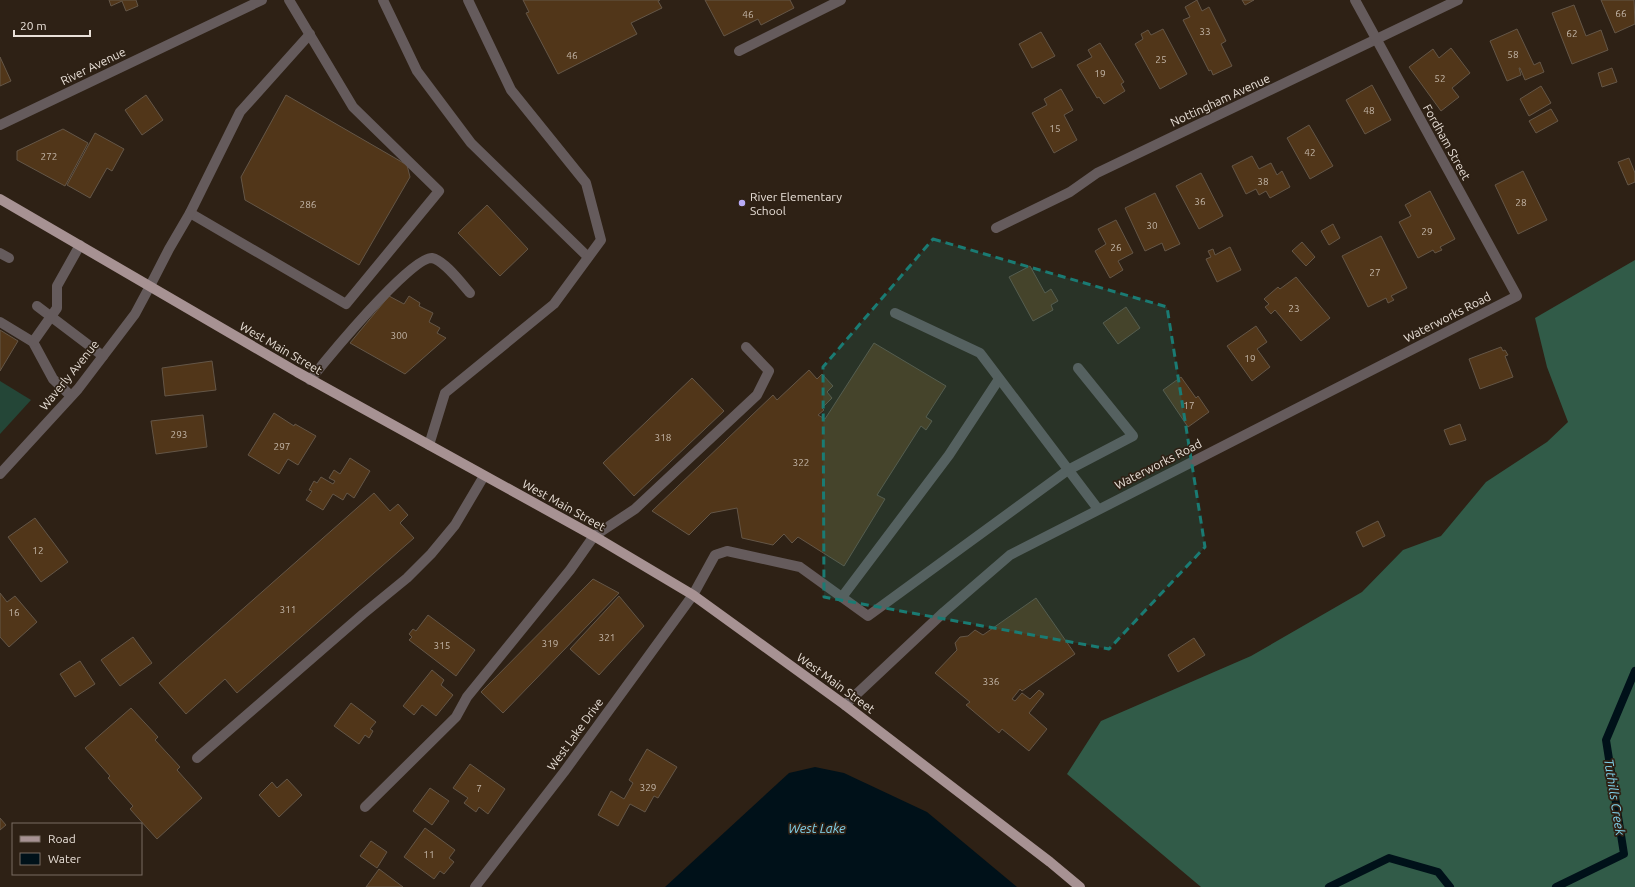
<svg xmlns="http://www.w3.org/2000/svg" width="1635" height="887" viewBox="0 0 1635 887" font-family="Ubuntu,sans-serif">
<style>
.green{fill:#244637}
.forest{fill:#315b48}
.water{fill:#001119}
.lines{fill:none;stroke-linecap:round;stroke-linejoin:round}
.stream{stroke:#001119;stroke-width:8}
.building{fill:#513619;stroke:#645647}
.lane{stroke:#655b5c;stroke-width:10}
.street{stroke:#655b5c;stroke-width:10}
.primary{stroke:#a79293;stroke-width:10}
.marked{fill:#1a7b73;fill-opacity:0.2;stroke:#1a7b73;stroke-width:3;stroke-dasharray:8 5;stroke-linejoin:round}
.poi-dot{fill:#b8abf7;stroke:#2e2115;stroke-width:1.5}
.labels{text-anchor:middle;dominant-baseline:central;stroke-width:3.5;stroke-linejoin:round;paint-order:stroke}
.number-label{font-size:10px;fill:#c3b6a8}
.street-label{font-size:12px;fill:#e9e0d8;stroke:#2e2115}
.poi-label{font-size:12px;fill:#e9e0d8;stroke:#2e2115;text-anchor:start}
.water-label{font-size:13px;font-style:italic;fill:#80d2ec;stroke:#2e2115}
</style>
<rect width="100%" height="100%" fill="#2e2115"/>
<!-- green -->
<polygon class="green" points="0,381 31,400 0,434"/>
<!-- forest -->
<polygon class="forest" points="1635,260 1635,887 1201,887 1067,774 1101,721 1251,656 1362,592 1403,550 1441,536 1486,482 1547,442 1568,422 1547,367 1535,318"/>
<!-- water -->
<polygon class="water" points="815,767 844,773 927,812 1017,887 665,887 789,773"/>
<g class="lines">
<!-- stream -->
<g class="stream">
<polyline points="1329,887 1389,858 1438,872 1450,887"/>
<polyline points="1556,887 1624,854 1606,740 1635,671"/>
</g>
</g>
<!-- building -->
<g class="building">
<polygon points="109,0 136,0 138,6 126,11 122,1 111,6"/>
<polygon points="523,0 660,0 658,1 662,8 631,23 637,34 558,74 526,13 529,12"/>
<polygon points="705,0 790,0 794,8 761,25 758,19 724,36"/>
<polygon points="1197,0 1202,11 1209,7 1226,41 1221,44 1232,66 1213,75 1211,70 1209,71 1183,20 1190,17 1185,7"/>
<polygon points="1242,0 1254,0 1245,5"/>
<polygon points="1601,0 1634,0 1635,24 1615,33"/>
<polygon points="1574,5 1586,36 1601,30 1608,50 1572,64 1552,13"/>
<polygon points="1163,29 1187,74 1160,89 1135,44 1143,39 1141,34 1148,30 1151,35"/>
<polygon points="1517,29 1534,65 1540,62 1544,72 1525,80 1520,68 1519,68 1521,75 1507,81 1490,41"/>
<polygon points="1041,32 1055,56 1032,68 1019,44"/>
<polygon points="1100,43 1124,82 1121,84 1125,91 1104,104 1099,97 1097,98 1077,65 1092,57 1088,50"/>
<polygon points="1451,48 1470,73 1452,88 1459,97 1441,111 1409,67 1433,49 1439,58"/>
<polygon points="0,57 11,81 0,86"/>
<polygon points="1612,68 1617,82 1602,87 1598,73"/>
<polygon points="1372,85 1391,120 1365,134 1346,100"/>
<polygon points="1541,86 1551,103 1529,116 1520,99"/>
<polygon points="1061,89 1073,110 1064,115 1077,140 1054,153 1032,113 1047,105 1044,99"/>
<polygon points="146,95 163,120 142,135 125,110"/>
<polygon points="286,95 407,165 410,177 359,265 245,200 241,177"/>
<polygon points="1551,109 1558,121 1536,133 1529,121"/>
<polygon points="1309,125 1333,166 1310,179 1287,138"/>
<polygon points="63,129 88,143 65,186 17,160 17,151"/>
<polygon points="95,133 124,149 112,171 107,168 90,198 67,185"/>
<polygon points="1252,156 1259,169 1271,163 1277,175 1282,171 1290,187 1270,198 1266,191 1259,195 1256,189 1246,194 1232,166"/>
<polygon points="1629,158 1635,173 1635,182 1628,185 1618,162"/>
<polygon points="1523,171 1547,220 1518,234 1495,185"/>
<polygon points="1201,173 1223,216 1199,229 1176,186"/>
<polygon points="1430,191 1455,239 1440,247 1442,250 1435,253 1433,250 1418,258 1399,222 1411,216 1405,205"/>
<polygon points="1155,193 1180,244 1165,251 1162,243 1145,251 1125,208"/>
<polygon points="487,205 528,249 500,276 458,233"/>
<polygon points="1116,220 1133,253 1118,261 1123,270 1110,278 1095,251 1106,244 1098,229"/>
<polygon points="1333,224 1340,238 1329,245 1321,231"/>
<polygon points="1381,236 1407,288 1391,296 1394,300 1388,303 1386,298 1368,307 1342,256"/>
<polygon points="1302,242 1315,257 1306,266 1292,251"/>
<polygon points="1230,247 1241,270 1217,282 1206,259 1211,257 1208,251 1213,249 1215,255"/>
<polygon points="1030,266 1045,293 1051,289 1058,301 1051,305 1053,310 1033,321 1009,277"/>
<polygon points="1296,277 1330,318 1301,341 1275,310 1271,314 1265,307 1269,304 1264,299 1278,287 1280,289"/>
<polygon points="389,296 404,304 409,296 420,303 419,306 433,313 429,322 440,328 437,333 446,338 405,374 350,343"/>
<polygon points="1126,307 1140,328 1118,344 1103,323"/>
<polygon points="1256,326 1267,342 1257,349 1270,367 1252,381 1227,346"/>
<polygon points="0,330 18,341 0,371"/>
<polygon points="874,343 946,386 926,417 932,421 926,430 921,426 877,495 885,499 844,566 798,537 792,543 784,534 773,545 742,538 737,508 711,513 689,535 652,511 773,395 777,400 809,370 817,379 822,374 833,386 827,392 832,398 822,408 824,410 818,415 825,419"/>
<polygon points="1501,347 1503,351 1505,350 1508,355 1505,356 1513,377 1480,389 1469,359"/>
<polygon points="212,361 216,390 165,396 162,368"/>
<polygon points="1181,377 1196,398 1198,396 1209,412 1188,427 1163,390"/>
<polygon points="692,378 724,411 634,496 603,463"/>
<polygon points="274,413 294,426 295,424 316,436 298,465 288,459 279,474 248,455"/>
<polygon points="203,415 207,447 156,454 151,421"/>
<polygon points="1460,424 1466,440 1450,445 1444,430"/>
<polygon points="350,458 370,471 354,498 347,493 343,500 333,494 323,510 306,500 312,491 309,490 314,481 317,483 321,477 333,484 335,481 329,478 334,470 340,474"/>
<polygon points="374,493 390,511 398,504 408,515 400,523 414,538 237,693 225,679 186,714 159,683"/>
<polygon points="35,518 68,562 41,582 8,537"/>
<polygon points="1378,521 1385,536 1363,547 1356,532"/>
<polygon points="593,579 619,593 503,713 481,692"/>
<polygon points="0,593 7,602 15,596 37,622 9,647 0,637"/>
<polygon points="619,596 644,626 599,675 570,649"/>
<polygon points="1036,598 1075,654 1022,691 1020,689 1012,699 1015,701 1022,693 1030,699 1039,690 1044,694 1029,713 1047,729 1029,751 1002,729 999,733 966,705 970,702 935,673 957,650 955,643 960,637 968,636 975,630 983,635"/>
<polygon points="428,615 475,650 456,676 409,640 412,637 409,634 413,629 416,631"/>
<polygon points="133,637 152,663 120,686 101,660"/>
<polygon points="1194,638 1205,655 1178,672 1168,655"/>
<polygon points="80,661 95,684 75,697 60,674"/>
<polygon points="432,670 444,680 441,685 453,695 436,716 422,705 414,715 403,706"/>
<polygon points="351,703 376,722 370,729 373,731 369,738 365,735 359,744 334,726"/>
<polygon points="131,708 158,737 155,740 180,767 177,770 202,798 157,839 130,809 133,806 108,778 110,776 85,748"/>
<polygon points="647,749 677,767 658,798 654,796 645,812 630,804 618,826 598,815 611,791 624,799 633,783 629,780"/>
<polygon points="470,764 505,789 488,814 479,807 476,812 464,803 468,798 453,788"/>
<polygon points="287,779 302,795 279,817 259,795 272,782 277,788"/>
<polygon points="430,788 449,801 432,825 413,811"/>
<polygon points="0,818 6,825 0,830"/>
<polygon points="425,828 455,850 449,858 454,862 444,874 440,871 434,879 404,857"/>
<polygon points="371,841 387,852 377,868 360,856"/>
<polygon points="379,869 403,887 366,887"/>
</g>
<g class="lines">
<!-- lane -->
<g class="lane">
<polyline points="383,0 417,71 471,143 588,257"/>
<polyline points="739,51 841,0"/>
<polyline points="190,213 346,304 439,191 353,107 289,0"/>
<polyline points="0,253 9,258"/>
<polyline points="150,286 169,249 190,213 240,112 310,34"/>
<polyline points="37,306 103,356"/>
<polyline points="895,313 980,353 1098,509"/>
<polyline points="0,322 33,342 53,379 71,396"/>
<polyline points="33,342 57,308 57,286 80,245"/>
<path d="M310,380C326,360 411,256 432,258C444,260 462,284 470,293"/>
<polyline points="429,445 445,393 554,304 601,240 586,183 511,90 468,0"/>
<polyline points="693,595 715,555 727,551 800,567 868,616 1068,470 1133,436 1078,368"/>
<polyline points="842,597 949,455 999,379"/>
<polyline points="197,758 363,614 407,578 431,554 455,525 484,476"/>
<polyline points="365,807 456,717 467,697 570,570 594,536 635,509 757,395 769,371 746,347"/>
</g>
<!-- street -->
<g class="street">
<polyline points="0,125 262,0"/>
<polyline points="996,228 1070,192 1097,173 1458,0"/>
<polyline points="0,474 78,389 135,314 150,286"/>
<polyline points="845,705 944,612 1010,555 1517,296 1355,0"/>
<polyline points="475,887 564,772 693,595"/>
</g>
<!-- primary -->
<polyline class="primary" points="0,199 297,372 594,536 693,595 845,705 1050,862 1080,887"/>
</g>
<!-- marked area -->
<path class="marked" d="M933,239L1167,307L1205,547L1109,649L824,597L823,367Z"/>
<!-- markers -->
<circle class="poi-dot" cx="742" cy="203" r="4"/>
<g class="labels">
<!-- number labels -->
<g class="number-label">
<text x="1621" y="13">66</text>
<text x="748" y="14">46</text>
<text x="1205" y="31">33</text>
<text x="1572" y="33">62</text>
<text x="1513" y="54">58</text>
<text x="572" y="55">46</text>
<text x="1161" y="59">25</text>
<text x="1100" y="73">19</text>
<text x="1440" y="78">52</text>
<text x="1369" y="110">48</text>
<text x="1055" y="128">15</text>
<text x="1310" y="152">42</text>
<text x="49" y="156">272</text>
<text x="1263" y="181">38</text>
<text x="1200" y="201">36</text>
<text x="1521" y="202">28</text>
<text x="308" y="204">286</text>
<text x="1152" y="225">30</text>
<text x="1427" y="231">29</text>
<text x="1116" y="247">26</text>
<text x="1375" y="272">27</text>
<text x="1294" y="308">23</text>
<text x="399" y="335">300</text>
<text x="1250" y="358">19</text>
<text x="1189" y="405">17</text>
<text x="179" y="434">293</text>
<text x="663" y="437">318</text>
<text x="282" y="446">297</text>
<text x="801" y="462">322</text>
<text x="38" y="550">12</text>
<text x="288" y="609">311</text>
<text x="14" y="612">16</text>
<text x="607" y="637">321</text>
<text x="550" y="643">319</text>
<text x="442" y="645">315</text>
<text x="991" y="681">336</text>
<text x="648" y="787">329</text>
<text x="479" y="788">7</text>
<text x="429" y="854">11</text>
</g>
<!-- street labels -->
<g class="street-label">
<text transform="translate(93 66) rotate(-26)">River Avenue</text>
<text transform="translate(1220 100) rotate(-25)">Nottingham Avenue</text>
<text transform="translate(1447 142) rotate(61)">Fordham Street</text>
<text transform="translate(1447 317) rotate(-27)">Waterworks Road</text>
<text transform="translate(281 348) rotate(30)">West Main Street</text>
<text transform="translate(69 375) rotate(-51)">Waverly Avenue</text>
<text transform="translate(1158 464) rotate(-27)">Waterworks Road</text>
<text transform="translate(564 505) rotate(29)">West Main Street</text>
<text transform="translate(836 683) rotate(36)">West Main Street</text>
<text transform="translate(575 734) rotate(-54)">West Lake Drive</text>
</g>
<!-- poi labels -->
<g class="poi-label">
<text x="750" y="196">River Elementary<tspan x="750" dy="14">School</tspan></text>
</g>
<!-- water labels -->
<g class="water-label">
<text transform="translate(1615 797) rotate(81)">Tuthills Creek</text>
<text x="817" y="828">West Lake</text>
</g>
</g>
<!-- legend -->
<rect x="12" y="823" width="130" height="52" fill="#2e2115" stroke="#796d63"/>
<rect x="20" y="836" width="20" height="6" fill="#a79293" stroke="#796d63"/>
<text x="48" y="843" font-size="12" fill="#e9e0d8">Road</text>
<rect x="20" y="853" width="20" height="12" fill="#001119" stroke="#796d63"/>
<text x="48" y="863" font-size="12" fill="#e9e0d8">Water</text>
<!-- scale -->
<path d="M14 30v6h76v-6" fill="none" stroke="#e9e0d8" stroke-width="2"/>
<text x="20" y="30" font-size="12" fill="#e9e0d8" stroke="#2e2115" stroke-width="3" paint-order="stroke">20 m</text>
</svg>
